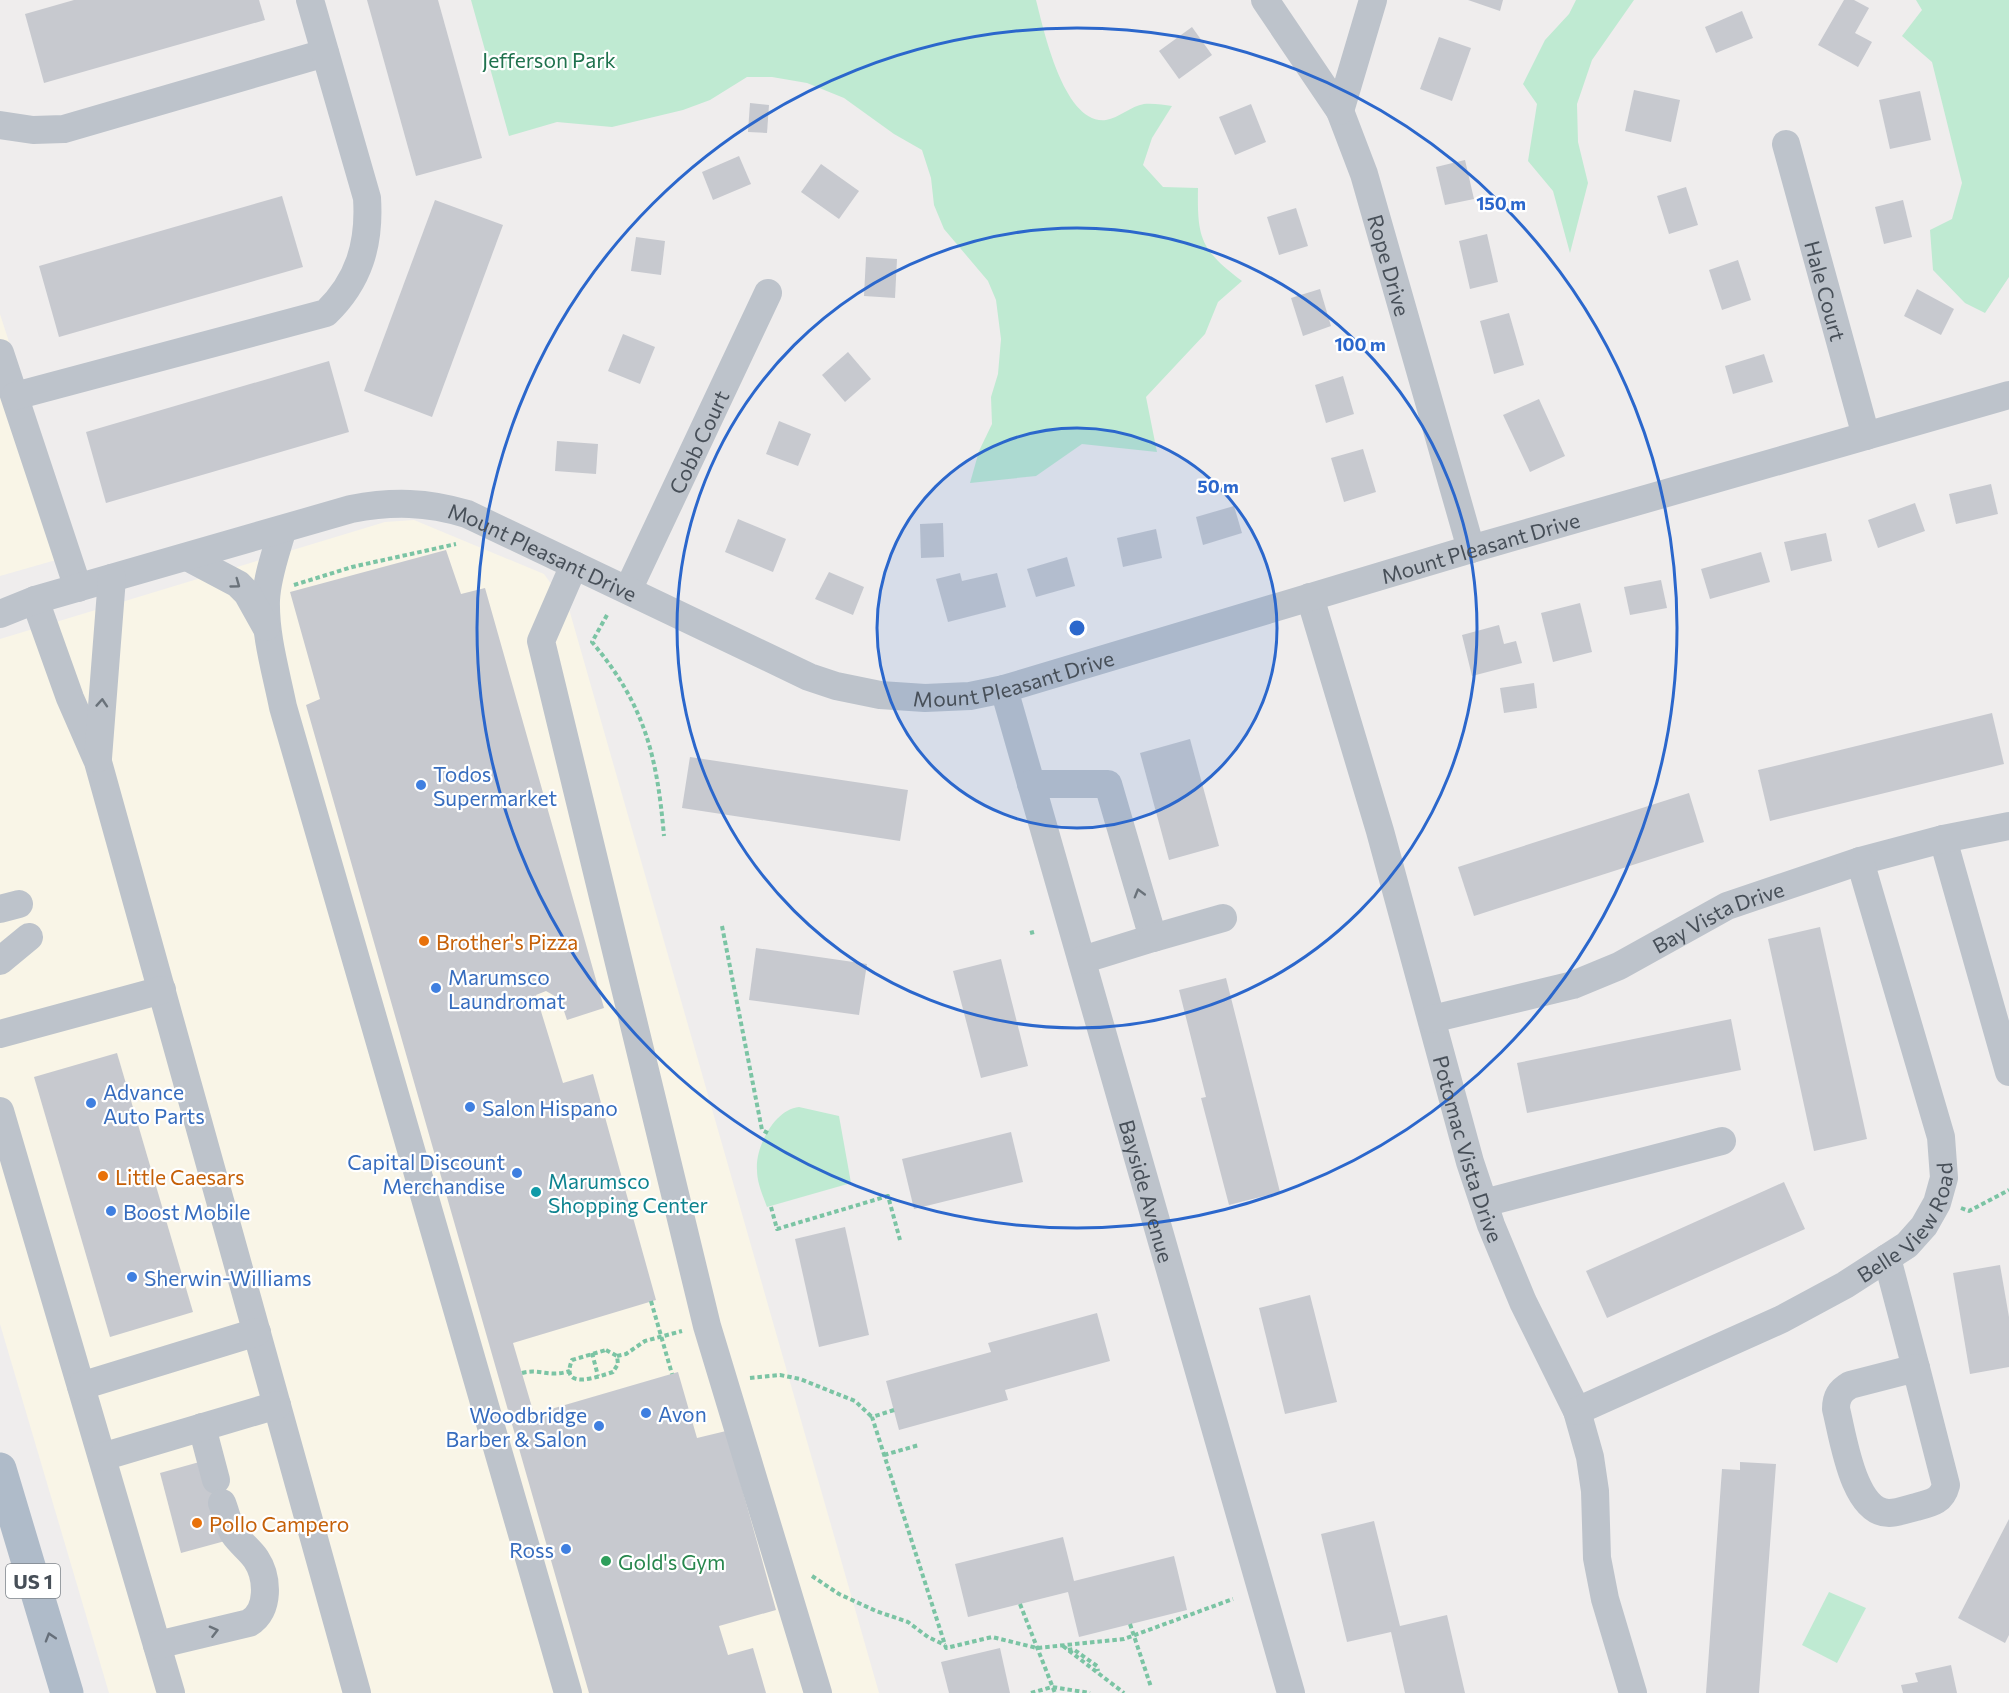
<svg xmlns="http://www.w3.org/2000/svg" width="2009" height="1693" viewBox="0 0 2009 1693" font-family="Commissioner,sans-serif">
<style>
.commercial{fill:#f9f5e7}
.green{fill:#bfead2}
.building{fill:#c7c9cf}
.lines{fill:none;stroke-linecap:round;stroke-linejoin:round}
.path{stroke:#7bc4a4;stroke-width:4;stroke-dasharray:4.5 3;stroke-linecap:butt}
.minor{stroke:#bdc3cb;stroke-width:28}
.major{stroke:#afbbc9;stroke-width:33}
.oneway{stroke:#6a727a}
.oneway2{stroke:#666f7a}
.ring{fill:none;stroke:#2b67cc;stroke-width:3}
.shop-dot{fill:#3f7fe0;stroke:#fff;stroke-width:2}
.food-dot{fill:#e8710a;stroke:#fff;stroke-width:2}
.culture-dot{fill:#0f9aa8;stroke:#fff;stroke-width:2}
.leisure-dot{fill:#2e9e5b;stroke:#fff;stroke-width:2}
.labels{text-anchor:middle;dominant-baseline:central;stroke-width:4.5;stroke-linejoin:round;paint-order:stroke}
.shield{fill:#fff;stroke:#7e848a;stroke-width:1.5}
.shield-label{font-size:20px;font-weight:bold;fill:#474f58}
.park-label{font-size:21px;fill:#20724e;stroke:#fff}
.street-label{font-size:21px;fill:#474f58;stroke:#fff}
.shop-label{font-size:21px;fill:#366cbe;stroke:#fff;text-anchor:start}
.food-label{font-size:21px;fill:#c56008;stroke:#fff;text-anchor:start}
.culture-label{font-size:21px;fill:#0d838f;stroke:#fff;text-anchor:start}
.leisure-label{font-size:21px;fill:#27864d;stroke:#fff;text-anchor:start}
.centre{fill:#2b67cc;stroke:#fff;stroke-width:3}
.ring-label{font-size:18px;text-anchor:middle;font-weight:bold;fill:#2b67cc;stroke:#fff;stroke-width:4.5;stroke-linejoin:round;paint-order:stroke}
</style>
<rect width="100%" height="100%" fill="#efeded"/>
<!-- commercial -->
<g class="commercial">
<polygon points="0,314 77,554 0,576"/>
<polygon points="414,520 544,574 569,609 879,1693 109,1693 0,1324 0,639 385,522"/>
</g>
<!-- green -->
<g class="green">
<path d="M471,0H1036C1044,31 1064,125 1106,120C1119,118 1131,106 1144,104C1153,103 1164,105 1172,106L1152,138L1143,165L1163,187L1198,188C1197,239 1201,250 1242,281L1218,302L1205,334L1146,397L1157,452L1082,444L1036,476L970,483L979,451L992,424L991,397L998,374L1001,339L996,300L988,281L944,229L934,205L931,178L922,150L894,134L844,98L807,83L772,77H747L710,100L683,110L612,127L557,122L509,136Z"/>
<polygon points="1576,0 1634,0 1592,60 1577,104 1578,142 1588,183 1570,253 1553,191 1528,161 1537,104 1523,84 1545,40 1569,14"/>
<polygon points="1916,0 2009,0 2009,277 1985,313 1965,303 1933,270 1930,230 1952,219 1962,183 1932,62 1902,36 1922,10"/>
<path d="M799,1107L839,1116L851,1183L767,1207C763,1196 757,1183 757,1170C755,1147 775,1109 799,1107Z"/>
<polygon points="1829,1592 1866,1608 1837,1663 1802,1645"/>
</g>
<!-- building -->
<g class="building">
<polygon points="74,0 259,0 265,20 44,83 25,14"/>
<polygon points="367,0 438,0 482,158 416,176"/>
<polygon points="1468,0 1503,0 1500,11"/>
<polygon points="1844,0 1854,0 1869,8 1855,33 1872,42 1858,67 1818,45"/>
<polygon points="1742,11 1753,38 1716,53 1705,27"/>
<polygon points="1192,27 1212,55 1179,79 1159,51"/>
<polygon points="1439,37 1471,48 1452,101 1420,89"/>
<polygon points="1634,90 1680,100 1671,142 1625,131"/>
<polygon points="1920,91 1931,140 1890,149 1879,100"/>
<polygon points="750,103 769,105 767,133 748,132"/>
<polygon points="1251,104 1266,142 1235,155 1219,117"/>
<polygon points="739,156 751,184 713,200 702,172"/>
<polygon points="1465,160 1474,199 1445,205 1436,167"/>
<polygon points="821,164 859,191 839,219 801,192"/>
<polygon points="1686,187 1698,225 1669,234 1657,196"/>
<polygon points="282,196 303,267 59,337 39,266"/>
<polygon points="435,200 503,225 432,417 364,391"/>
<polygon points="1903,200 1912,237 1884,244 1875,207"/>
<polygon points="1296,208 1308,246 1279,255 1267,217"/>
<polygon points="1487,234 1498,282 1470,289 1459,241"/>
<polygon points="636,237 665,241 661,275 631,271"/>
<polygon points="866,257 897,259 895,298 864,296"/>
<polygon points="1738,260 1751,300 1722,310 1709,270"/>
<polygon points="1320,289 1331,326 1303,336 1291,298"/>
<polygon points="1917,289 1954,309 1941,335 1904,316"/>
<polygon points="1509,313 1524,365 1494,374 1480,321"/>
<polygon points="623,334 655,347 640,384 608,371"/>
<polygon points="848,352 871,379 845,402 822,375"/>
<polygon points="1764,354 1773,382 1733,394 1725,366"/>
<polygon points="329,361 349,432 106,503 86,432"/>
<polygon points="1343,376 1354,414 1326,423 1315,385"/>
<polygon points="1539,399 1565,456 1530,472 1503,415"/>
<polygon points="779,421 811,434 798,466 766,454"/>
<polygon points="557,441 598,444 596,474 555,471"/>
<polygon points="1363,449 1376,492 1344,502 1331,458"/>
<polygon points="1991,484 1998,514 1956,524 1949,494"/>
<polygon points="1915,503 1925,531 1878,548 1868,520"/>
<polygon points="1234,506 1242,533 1203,545 1196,517"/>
<polygon points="738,519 786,539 773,572 725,552"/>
<polygon points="943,523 944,557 921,558 920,524"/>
<polygon points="1156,529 1162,558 1123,567 1117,538"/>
<polygon points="1826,533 1832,561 1791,571 1784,542"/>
<polygon points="446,550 461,594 485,588 604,1008 567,1020 560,999 546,991 536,995 563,1083 593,1074 656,1300 513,1343 534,1414 678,1372 697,1438 726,1431 776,1610 719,1626 728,1655 753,1648 766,1693 589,1693 306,705 320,699 290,592"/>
<polygon points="1761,552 1770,582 1710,599 1701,569"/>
<polygon points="1067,557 1075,586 1036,597 1027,569"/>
<polygon points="829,572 864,587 853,615 815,599"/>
<polygon points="960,573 962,581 997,573 1006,607 948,622 936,579"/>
<polygon points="1661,580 1667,608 1630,615 1624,587"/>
<polygon points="1580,603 1592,652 1553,662 1541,613"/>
<polygon points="1499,625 1504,644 1516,641 1522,663 1472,676 1462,635"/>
<polygon points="1534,683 1537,708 1504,713 1500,688"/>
<polygon points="1992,713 2004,764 1770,821 1758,770"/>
<polygon points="1190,739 1219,846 1169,860 1140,753"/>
<polygon points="690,757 908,790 900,841 682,808"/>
<polygon points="1689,793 1704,842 1474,916 1458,867"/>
<polygon points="1820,927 1867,1139 1814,1151 1768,939"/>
<polygon points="756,948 867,964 859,1015 749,1000"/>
<polygon points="1001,959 1028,1066 981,1078 953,971"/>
<polygon points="1226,978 1280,1192 1229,1205 1201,1098 1206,1097 1179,990"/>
<polygon points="1731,1019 1741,1070 1527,1113 1517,1063"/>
<polygon points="117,1053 193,1312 110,1337 34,1077"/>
<polygon points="1011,1132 1023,1182 914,1209 902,1159"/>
<polygon points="1784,1182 1805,1229 1607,1318 1586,1271"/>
<polygon points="845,1227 869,1335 819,1347 795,1239"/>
<polygon points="2000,1265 2009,1317 2009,1367 1970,1374 1953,1273"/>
<polygon points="1310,1295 1337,1402 1285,1414 1259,1308"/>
<polygon points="1097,1313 1110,1361 1005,1390 1008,1400 899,1430 886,1381 991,1352 988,1343"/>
<polygon points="203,1461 223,1478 229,1501 225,1541 181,1553 160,1473"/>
<polygon points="1740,1462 1776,1464 1759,1693 1706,1693 1722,1469 1740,1470"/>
<polygon points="2009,1519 2009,1635 2005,1643 1958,1618"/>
<polygon points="1374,1521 1400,1626 1447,1615 1465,1693 1405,1693 1391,1632 1347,1642 1321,1534"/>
<polygon points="1063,1537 1074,1581 1174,1556 1187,1610 1079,1637 1068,1592 968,1617 955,1564"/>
<polygon points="1000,1648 1010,1693 949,1693 941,1662"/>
<polygon points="1951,1665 1957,1693 1903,1693 1901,1685 1918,1682 1915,1673"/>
</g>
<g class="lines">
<!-- path -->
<g class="path">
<polyline points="294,585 352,567 456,544"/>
<path d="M607,615L592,642C645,705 657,756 664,836"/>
<polyline points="722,926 762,1130 768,1133"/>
<polyline points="1030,933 1034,932"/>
<polyline points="771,1207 777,1229 888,1196 900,1240"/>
<polyline points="1961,1208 1969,1211 2009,1190"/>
<polyline points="651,1301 672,1374"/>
<path d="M606,1350L617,1356L618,1364L613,1372C600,1376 559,1392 572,1360Z"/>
<polyline points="592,1353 598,1376"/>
<polyline points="617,1356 626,1354 645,1341 682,1331"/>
<path d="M522,1373C540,1368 548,1378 570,1371"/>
<polyline points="750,1378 780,1375 800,1379 855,1401 872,1417"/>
<polyline points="894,1410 872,1417 946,1648 992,1637 1037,1648 1124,1639 1233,1599"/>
<polyline points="884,1455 919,1445"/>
<polyline points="812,1576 839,1594 876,1611 908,1622 928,1637 945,1645"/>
<polyline points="1020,1604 1055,1693"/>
<polyline points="1130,1624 1151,1687"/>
<polyline points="1063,1646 1124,1693"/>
<polyline points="1068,1650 1073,1649 1097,1666 1098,1671"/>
<polyline points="1031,1693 1052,1687 1090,1693"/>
</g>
<!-- minor -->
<g class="minor">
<path id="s1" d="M1265,0L1340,111L1364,174L1471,549"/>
<polyline points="1340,111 1373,0"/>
<polyline points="0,125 33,130 64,129 325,53"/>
<path id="s2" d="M1786,144L1866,436"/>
<polyline points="0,353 78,588"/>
<path d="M15,396L326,313C359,281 370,244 367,198L310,0"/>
<path d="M282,531C276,553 267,576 266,600C265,636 276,672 283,707L568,1693"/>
<polyline points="187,557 238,584 247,593 266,627"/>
<polyline points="574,565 541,641 707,1326 818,1693"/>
<path id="s3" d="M628,590L768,293"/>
<path id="s4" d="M1310,597L1380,831L1470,1162L1491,1225L1523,1302L1577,1411L1590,1457L1595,1491L1597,1558L1605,1599L1633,1693"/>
<polyline points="35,600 70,698 98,762 357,1693"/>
<path id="s5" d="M0,614L35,600L351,509C393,501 427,502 467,514L809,677L836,686L880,695L925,698L970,696L1004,689L1471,549L2009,395"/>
<path id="s6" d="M1004,689L1291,1693"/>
<polyline points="98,758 112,578"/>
<polyline points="1031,784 1108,784 1153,938 1082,960"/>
<polyline points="1943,839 2009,1072"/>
<polyline points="0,909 19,904"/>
<polyline points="1153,938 1223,918"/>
<polyline points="0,961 29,937"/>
<path id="s7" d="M1432,1019L1573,985L1619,966L1727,906L1860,861L1943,839L2009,826"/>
<polyline points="0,1034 162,990"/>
<polyline points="0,1111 171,1693"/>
<polyline points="1484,1203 1722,1141"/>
<polyline points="1887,1258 1916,1368"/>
<path d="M1916,1368L1946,1485C1942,1501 1932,1503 1916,1507C1908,1509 1897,1513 1889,1513C1853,1513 1843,1436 1836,1409C1836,1397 1840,1391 1850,1385Z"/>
<polyline points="81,1386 257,1332"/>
<path id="s8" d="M1577,1411L1782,1319L1845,1285L1907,1245L1924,1226L1937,1203L1944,1178L1941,1137L1860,861"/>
<polyline points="202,1427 216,1480"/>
<polyline points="102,1457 277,1405"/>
<path d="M157,1645L249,1623C270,1611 268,1577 256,1559C250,1550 240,1543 234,1534C228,1525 226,1513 222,1503"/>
</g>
<!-- major -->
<polyline class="major" points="0,1469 67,1693"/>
</g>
<!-- one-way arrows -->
<defs><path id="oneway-chevron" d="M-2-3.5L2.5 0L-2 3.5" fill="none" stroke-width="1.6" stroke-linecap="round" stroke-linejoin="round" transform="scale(1.5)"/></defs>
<g class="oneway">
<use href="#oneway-chevron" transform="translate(236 584) rotate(36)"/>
<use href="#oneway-chevron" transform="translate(102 703) rotate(-86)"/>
<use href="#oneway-chevron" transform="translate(1139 893) rotate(-106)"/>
<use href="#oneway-chevron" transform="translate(214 1631) rotate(-14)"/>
</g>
<use class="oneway2" href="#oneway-chevron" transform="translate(50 1637) rotate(-107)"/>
<!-- distance rings -->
<circle cx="1077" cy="628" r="200" fill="#2b67cc" fill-opacity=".12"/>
<g class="ring">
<circle cx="1077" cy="628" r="200"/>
<circle cx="1077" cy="628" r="400"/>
<circle cx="1077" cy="628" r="600"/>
</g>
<!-- markers -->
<g class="shop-dot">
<circle cx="421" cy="785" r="6"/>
<circle cx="436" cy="988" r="6"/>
<circle cx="91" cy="1103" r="6"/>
<circle cx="470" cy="1107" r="6"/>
<circle cx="517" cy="1173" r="6"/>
<circle cx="111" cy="1211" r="6"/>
<circle cx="132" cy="1277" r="6"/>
<circle cx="646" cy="1413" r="6"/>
<circle cx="599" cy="1426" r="6"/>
<circle cx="566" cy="1549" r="6"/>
</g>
<g class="food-dot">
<circle cx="424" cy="941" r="6"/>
<circle cx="103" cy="1176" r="6"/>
<circle cx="197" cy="1523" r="6"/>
</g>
<circle class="culture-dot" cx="536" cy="1192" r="6"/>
<circle class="leisure-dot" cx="606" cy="1561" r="6"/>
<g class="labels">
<!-- shield labels -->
<rect class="shield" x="6" y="1564" width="54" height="34" rx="4.5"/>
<g class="shield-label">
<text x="33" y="1581">US 1</text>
</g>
<!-- park labels -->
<g class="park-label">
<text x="549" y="59">Jefferson Park</text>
</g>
<!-- street labels -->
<g class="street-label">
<text stroke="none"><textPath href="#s1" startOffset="296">Rope Drive</textPath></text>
<text stroke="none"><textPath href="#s2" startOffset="152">Hale Court</textPath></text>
<text stroke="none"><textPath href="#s3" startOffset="164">Cobb Court</textPath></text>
<text stroke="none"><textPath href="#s5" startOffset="1558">Mount Pleasant Drive</textPath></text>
<text stroke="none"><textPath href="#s5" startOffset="568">Mount Pleasant Drive</textPath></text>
<text stroke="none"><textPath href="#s5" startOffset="1072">Mount Pleasant Drive</textPath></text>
<text stroke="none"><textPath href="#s7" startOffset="306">Bay Vista Drive</textPath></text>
<text stroke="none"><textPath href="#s4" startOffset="574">Potomac Vista Drive</textPath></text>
<text stroke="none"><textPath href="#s6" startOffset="522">Bayside Avenue</textPath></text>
<text stroke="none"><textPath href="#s8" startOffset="388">Belle View Road</textPath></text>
</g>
<!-- shop labels -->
<g class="shop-label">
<text x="433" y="773">Todos<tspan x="433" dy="24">Supermarket</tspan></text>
<text x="448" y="976">Marumsco<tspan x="448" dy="24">Laundromat</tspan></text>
<text x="103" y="1091">Advance<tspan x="103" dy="24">Auto Parts</tspan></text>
<text x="482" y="1107">Salon Hispano</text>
<text x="505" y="1161" text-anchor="end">Capital Discount<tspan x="505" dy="24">Merchandise</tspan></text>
<text x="123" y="1211">Boost Mobile</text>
<text x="144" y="1277">Sherwin-Williams</text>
<text x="658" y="1413">Avon</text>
<text x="587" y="1414" text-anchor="end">Woodbridge<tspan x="587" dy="24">Barber &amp; Salon</tspan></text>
<text x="554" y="1549" text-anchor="end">Ross</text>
</g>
<!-- food labels -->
<g class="food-label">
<text x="436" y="941">Brother's Pizza</text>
<text x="115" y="1176">Little Caesars</text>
<text x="209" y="1523">Pollo Campero</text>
</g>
<!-- culture labels -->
<g class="culture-label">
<text x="548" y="1180">Marumsco<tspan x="548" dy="24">Shopping Center</tspan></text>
</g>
<!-- leisure labels -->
<g class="leisure-label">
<text x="618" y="1561">Gold's Gym</text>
</g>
</g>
<circle cx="1077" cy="628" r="9" class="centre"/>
<g class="ring-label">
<text x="1501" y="210">150 m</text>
<text x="1360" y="351">100 m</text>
<text x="1218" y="493">50 m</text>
</g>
</svg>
